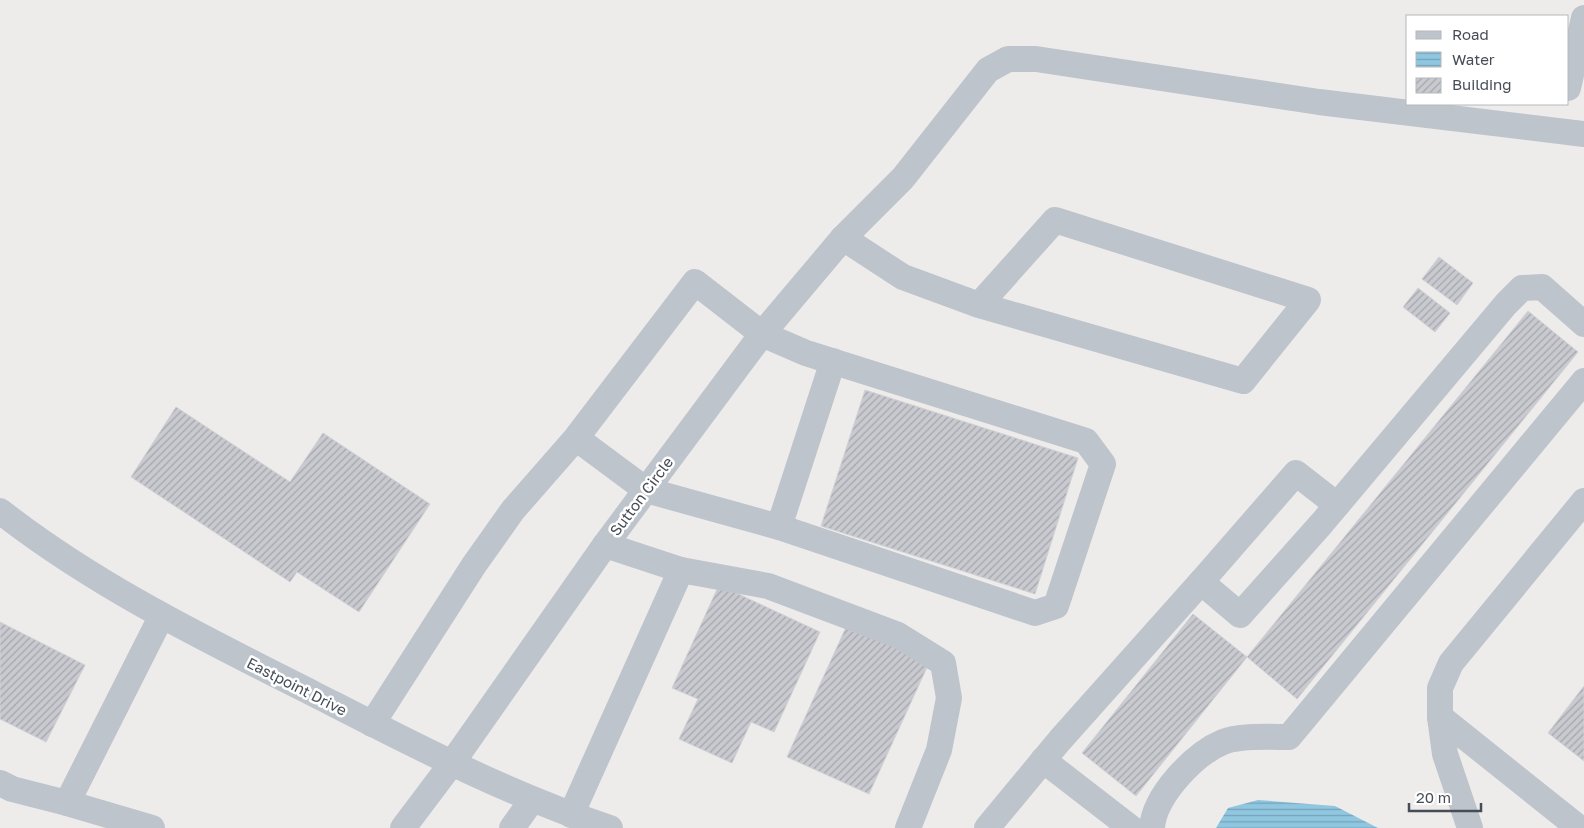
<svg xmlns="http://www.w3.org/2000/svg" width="1584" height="828" viewBox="0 0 1584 828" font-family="'Golos Text',sans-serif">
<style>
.water{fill:url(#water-rules)}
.building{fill:url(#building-hatch);stroke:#d0d1d6}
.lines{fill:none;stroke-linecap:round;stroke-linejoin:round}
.minor{stroke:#bec4cc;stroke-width:26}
.labels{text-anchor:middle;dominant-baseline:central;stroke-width:5;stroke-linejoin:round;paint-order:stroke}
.street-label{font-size:15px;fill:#464d56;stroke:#fff}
</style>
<defs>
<pattern id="water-rules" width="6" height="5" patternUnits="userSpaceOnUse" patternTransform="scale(1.25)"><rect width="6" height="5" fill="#8fc6e0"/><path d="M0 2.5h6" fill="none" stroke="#77a3b8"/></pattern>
<pattern id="building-hatch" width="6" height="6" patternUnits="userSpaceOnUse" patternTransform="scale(1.25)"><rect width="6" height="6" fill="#c9cad0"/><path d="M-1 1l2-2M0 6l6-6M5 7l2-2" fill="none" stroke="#a5a6ac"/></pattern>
</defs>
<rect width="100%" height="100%" fill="#eeeceb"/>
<!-- water -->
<polygon class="water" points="1258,800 1335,806 1378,828 1216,828 1228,808"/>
<!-- building -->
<g class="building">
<polygon points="1439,257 1473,283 1457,305 1422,279"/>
<polygon points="1418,288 1450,313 1435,332 1403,307"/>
<polygon points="1528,311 1578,352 1297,699 1247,657"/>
<polygon points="865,390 1078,458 1035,594 821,526"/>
<polygon points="176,407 290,482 323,433 430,504 359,612 297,572 290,582 131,477"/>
<polygon points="719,585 820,632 774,732 751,722 732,763 679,739 698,699 672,688"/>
<polygon points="1193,614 1247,657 1136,796 1082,753"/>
<polygon points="0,622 85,665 46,742 0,719"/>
<polygon points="847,625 929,663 869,794 787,757"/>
<polygon points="1584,686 1584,761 1548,733"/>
</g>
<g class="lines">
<!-- minor -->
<g class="minor">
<polyline points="1568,88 1584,18"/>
<polyline points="843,238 903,277 979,305 1243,381 1308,300 1055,220 979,305"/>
<path d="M0,511C96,586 205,639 314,694C410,743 507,794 610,828"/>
<polyline points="779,527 833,361"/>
<polyline points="605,545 681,570 768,586 898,635 943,663 949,698 939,750 908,828"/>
<polyline points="1201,582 1296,473 1337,505"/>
<polyline points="1440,717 1445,754 1470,828"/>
<polyline points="372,724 474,565 513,510 576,438 695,282 762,334 806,353 1086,441 1103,464 1056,606 1035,613 779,527 646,490 576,438"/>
<polyline points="1043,760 1131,828"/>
<polyline points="0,783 12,789 67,803"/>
<polyline points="571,815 681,570"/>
<polyline points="152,828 67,803 161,617"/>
<polyline points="403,828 452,763 605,545 762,334 843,238 903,178 988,70 1008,59 1036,59 1319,102 1584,134"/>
<polyline points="512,828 532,800"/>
<polyline points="987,828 1060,740 1201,582 1240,615 1322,523 1506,304 1522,288 1542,287 1584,324"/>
<path d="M1152,828C1154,796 1194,754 1223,742C1239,735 1271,737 1289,737L1584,381"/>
<polyline points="1579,828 1440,717 1440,688 1451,663 1584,501"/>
</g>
</g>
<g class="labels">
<!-- street labels -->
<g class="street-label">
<text transform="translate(641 496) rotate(-53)">Sutton Circle</text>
<text transform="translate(297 686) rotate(27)">Eastpoint Drive</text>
</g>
</g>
<!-- legend -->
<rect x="1406" y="15" width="162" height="90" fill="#ffffff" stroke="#b5b8bb"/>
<rect x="1416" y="31" width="25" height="8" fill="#bec4cc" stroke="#b5b8bb"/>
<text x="1452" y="40" font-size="15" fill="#464d56">Road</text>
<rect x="1416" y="52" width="25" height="15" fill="url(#water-rules)" stroke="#b5b8bb"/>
<text x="1452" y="65" font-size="15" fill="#464d56">Water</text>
<rect x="1416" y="78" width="25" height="15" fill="url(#building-hatch)" stroke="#b5b8bb"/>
<text x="1452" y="90" font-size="15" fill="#464d56">Building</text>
<!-- scale -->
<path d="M1409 803v8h72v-8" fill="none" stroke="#464d56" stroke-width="2.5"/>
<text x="1416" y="803" font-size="15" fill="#464d56" stroke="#ffffff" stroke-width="4" paint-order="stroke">20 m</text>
</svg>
